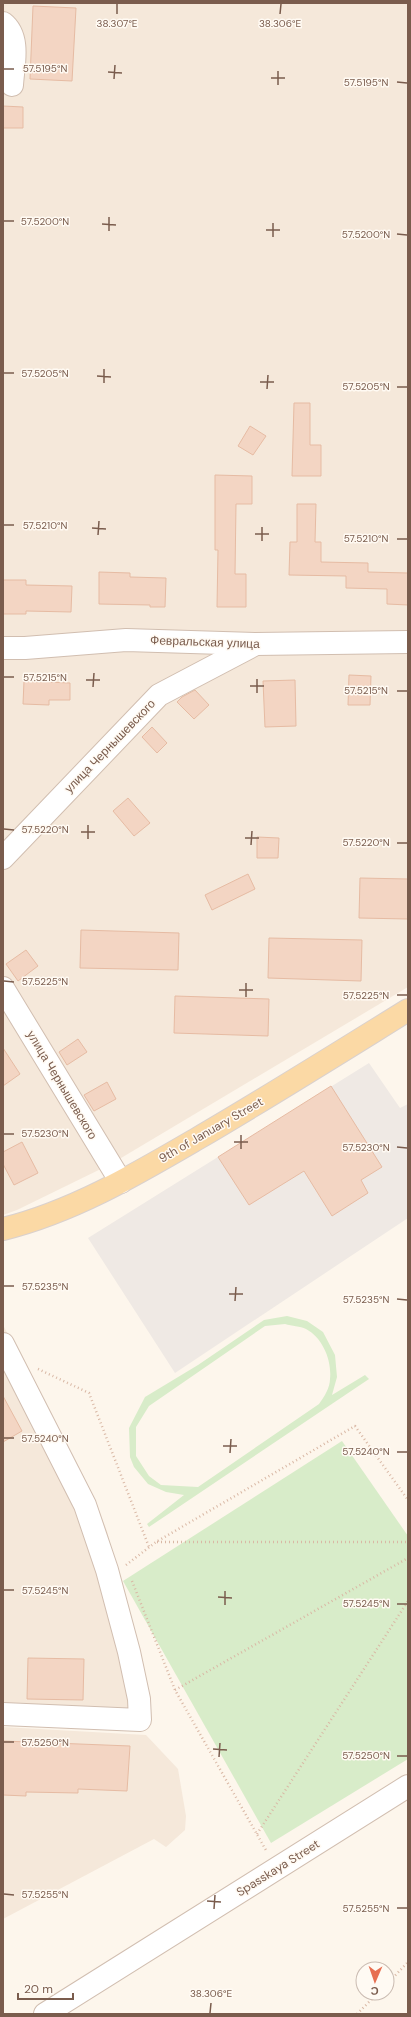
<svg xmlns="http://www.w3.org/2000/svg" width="411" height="2017" viewBox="0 0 411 2017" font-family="'DM Sans',sans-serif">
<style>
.residential{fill:#f5e8da}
.industrial{fill:#efe9e4}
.green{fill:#d8ecc9;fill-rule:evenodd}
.building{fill:#f3d5c3;stroke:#e6bba3}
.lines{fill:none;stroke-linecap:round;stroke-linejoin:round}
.minor-casing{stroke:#d1beb0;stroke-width:24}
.major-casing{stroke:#dad1cd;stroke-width:24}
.path{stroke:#d9b8a5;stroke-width:2.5;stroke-dasharray:1 3;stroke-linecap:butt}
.minor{stroke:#fff;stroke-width:22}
.major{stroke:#fbd9a5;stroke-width:22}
.ticks{fill:none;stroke:#7a5c4d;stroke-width:1.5}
.labels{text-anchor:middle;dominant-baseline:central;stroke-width:3;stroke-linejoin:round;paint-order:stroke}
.street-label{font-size:12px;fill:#7a5c4d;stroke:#fffaf3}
.ticks-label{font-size:10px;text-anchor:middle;fill:#7a5c4d;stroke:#fffaf3;stroke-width:3;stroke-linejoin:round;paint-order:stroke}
</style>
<rect width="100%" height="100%" fill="#fdf6ec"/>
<!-- residential -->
<g class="residential">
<polygon points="3,3 408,3 408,987 111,1164 17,1210 3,1215"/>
<polygon points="3,1325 96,1503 107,1531 148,1698 148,1711 3,1704"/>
<polygon points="3,1727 146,1735 178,1769 186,1816 185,1830 166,1847 154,1839 3,1919"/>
</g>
<!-- industrial -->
<polygon class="industrial" points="369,1063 400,1108 408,1104 408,1218 175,1373 88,1238"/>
<!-- green -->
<g class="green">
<path d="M287,1316L307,1321L323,1332L335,1355L337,1377L332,1395L365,1375L369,1379L149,1527L147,1524L184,1495L166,1492L148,1484L134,1467L130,1457L129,1428L145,1397L198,1365L264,1320ZM285,1324C292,1326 300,1326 306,1329C323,1338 332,1361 330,1379C330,1388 324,1397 319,1404L198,1487L161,1485L149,1476L136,1456V1427L149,1406L265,1326Z"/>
<polygon points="342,1441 408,1536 408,1759 271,1843 123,1581"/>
</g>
<!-- building -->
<g class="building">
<polygon points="33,6 76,8 72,81 30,79"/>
<polygon points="3,106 23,107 23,128 3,128"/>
<polygon points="294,403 310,403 310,445 321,445 321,476 292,476"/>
<polygon points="250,426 266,436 253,455 238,446"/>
<polygon points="215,475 252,476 252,504 236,504 235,574 246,574 246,607 217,607 218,550 215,550"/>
<polygon points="297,504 316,504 315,542 321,542 321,562 368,563 368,572 408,573 408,605 387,604 387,589 346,588 346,576 289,575 290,542 297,542"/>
<polygon points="99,572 130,573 130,577 166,578 165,607 150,607 150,605 99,604"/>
<polygon points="3,580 26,580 26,585 72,586 71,612 26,611 26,614 3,614"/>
<polygon points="349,675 371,676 370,705 348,705"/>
<polygon points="295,680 296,726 265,727 263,681"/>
<polygon points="24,681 70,683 70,700 49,700 49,705 23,704"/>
<polygon points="195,690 209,705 194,719 177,702 182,697"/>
<polygon points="152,727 167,743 157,753 142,737"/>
<polygon points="128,798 150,823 134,836 113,811"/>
<polygon points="257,837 279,838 278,858 257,858"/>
<polygon points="248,874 255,889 212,910 205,895"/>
<polygon points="360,878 408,879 408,919 359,918"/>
<polygon points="81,930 179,933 178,970 80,968"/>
<polygon points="269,938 362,940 361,981 268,978"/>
<polygon points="26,950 38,966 18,981 6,964"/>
<polygon points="175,996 269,999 268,1036 174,1033"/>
<polygon points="78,1039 87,1052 67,1065 59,1052"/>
<polygon points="3,1048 20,1074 3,1086"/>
<polygon points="107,1082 116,1099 94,1111 84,1095"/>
<polygon points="331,1086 382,1167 361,1180 368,1193 332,1216 304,1171 249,1205 218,1157"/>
<polygon points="22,1142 38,1173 14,1185 3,1164 3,1152"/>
<polygon points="3,1396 22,1431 3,1442"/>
<polygon points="28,1658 84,1659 83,1700 27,1699"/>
<polygon points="3,1741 130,1746 127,1791 78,1789 78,1793 26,1792 26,1796 3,1795"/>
</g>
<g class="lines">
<defs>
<g id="minor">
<path d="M3,23C21,37 13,66 12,85"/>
<polyline points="3,648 25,648 126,640 255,644 408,642"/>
<polyline points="3,858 159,695 254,645"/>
<polyline points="3,988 121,1182"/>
<polyline points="3,1344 85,1505 107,1570 129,1652 139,1699 140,1720 3,1714"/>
<polyline points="45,2014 408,1786"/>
</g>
<path id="major" d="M3,1229C72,1212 135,1175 195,1140C267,1098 337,1054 408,1010"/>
</defs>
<!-- minor casing -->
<use href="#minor" class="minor-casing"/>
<!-- major casing -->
<use href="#major" class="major-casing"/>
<!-- path -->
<g class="path">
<polyline points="38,1369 89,1393 149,1547"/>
<polyline points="157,1542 408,1542"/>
<polyline points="126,1565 156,1542 355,1426 408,1500"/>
<polyline points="132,1581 175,1690 267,1852"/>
<polyline points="175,1690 408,1558"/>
<polyline points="257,1834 408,1601"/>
<polyline points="387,1984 408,1962"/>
<polyline points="357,2014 378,1993"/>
</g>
<!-- minor -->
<use href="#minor" class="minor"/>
<!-- major -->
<use href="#major" class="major"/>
</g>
<!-- ticks -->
<path class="ticks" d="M117,14V4M280,14L281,4M4,69H14M108,72L122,73M271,78H285M114,79L115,65M397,82L407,83M278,85V71M4,221H14M102,224L116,225M266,230H280M109,231V217M397,234L407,235M273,237V223M4,373H14M97,376L111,377M260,382H274M104,383V369M397,387H407M267,389L268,375M4,525H14M92,528L106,529M255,534H269M98,535L99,521M397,539H407M262,541V527M4,677H14M86,680H100M250,686H264M93,687L94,673M397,691H407M257,693V679M4,829L14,830M81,832H95M245,838H259M88,839V825M397,843H407M251,845L252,831M4,981L14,982M239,990H253M397,995H407M246,997V983M4,1134H14M234,1142H248M397,1147L407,1148M241,1149V1135M4,1286H14M229,1294H243M397,1299L407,1300M235,1301L236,1287M4,1438H14M223,1446H237M397,1452H407M230,1453L231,1439M4,1590H14M218,1597L232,1598M397,1604H407M225,1605V1591M4,1742H14M213,1749L227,1750M397,1756H407M219,1757L220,1743M4,1894L14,1895M207,1901L221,1902M397,1908H407M214,1909L215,1895M210,2013L211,2003"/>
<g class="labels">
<!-- street labels -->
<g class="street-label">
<text transform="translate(205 642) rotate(2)">Февральская улица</text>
<text transform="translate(110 746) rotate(-46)">улица Чернышевского</text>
<text transform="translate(62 1085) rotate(59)">улица Чернышевского</text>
<text transform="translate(211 1130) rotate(-30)">9th of January Street</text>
<text transform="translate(278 1868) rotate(-32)">Spasskaya Street</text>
</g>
</g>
<g class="ticks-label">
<text x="117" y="27">38.307°E</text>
<text x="280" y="27">38.306°E</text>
<text x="45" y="72">57.5195°N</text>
<text x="366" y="86">57.5195°N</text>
<text x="45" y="225">57.5200°N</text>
<text x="366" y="238">57.5200°N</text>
<text x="45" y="377">57.5205°N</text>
<text x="366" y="390">57.5205°N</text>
<text x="45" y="529">57.5210°N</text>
<text x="366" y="542">57.5210°N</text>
<text x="45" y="681">57.5215°N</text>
<text x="366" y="694">57.5215°N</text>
<text x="45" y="833">57.5220°N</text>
<text x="366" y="846">57.5220°N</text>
<text x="45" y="985">57.5225°N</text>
<text x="366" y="999">57.5225°N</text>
<text x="45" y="1137">57.5230°N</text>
<text x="366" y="1151">57.5230°N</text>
<text x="45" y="1290">57.5235°N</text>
<text x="366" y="1303">57.5235°N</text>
<text x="45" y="1442">57.5240°N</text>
<text x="366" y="1455">57.5240°N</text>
<text x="45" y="1594">57.5245°N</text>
<text x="366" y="1607">57.5245°N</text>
<text x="45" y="1746">57.5250°N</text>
<text x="366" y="1759">57.5250°N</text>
<text x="45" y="1898">57.5255°N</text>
<text x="366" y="1912">57.5255°N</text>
<text x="211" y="1997">38.306°E</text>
</g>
<!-- border -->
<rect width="411" height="2017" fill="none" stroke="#7a5c4d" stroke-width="8"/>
<!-- north arrow -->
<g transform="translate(375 1981) rotate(182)"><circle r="19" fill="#fffaf3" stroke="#cabbb1"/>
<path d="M0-3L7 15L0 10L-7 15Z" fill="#e76f51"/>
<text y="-6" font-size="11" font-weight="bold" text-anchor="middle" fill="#7a5c4d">С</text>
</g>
<!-- scale -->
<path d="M18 1993v6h55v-6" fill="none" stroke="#7a5c4d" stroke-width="2"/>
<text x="24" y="1993" font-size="12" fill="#7a5c4d" stroke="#fffaf3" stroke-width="3" paint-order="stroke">20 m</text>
</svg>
